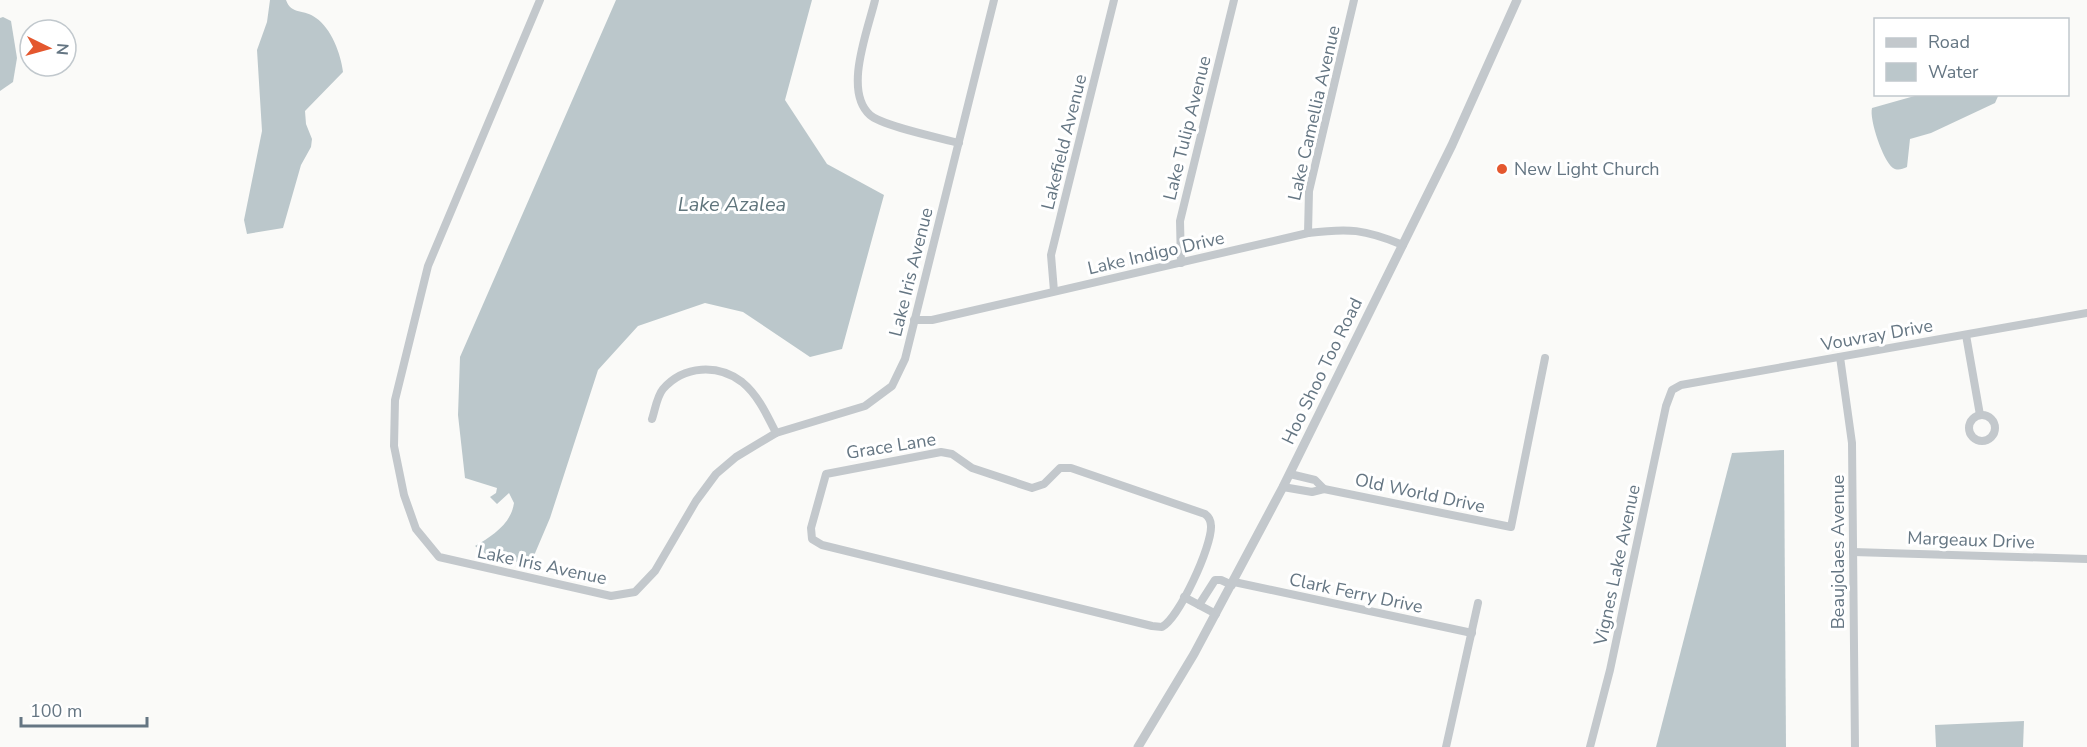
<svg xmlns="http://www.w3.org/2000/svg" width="2087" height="747" viewBox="0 0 2087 747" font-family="'Nunito Sans',sans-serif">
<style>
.water{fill:#bbc7cb}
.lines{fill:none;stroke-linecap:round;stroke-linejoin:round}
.minor{stroke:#c3c8cc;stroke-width:8}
.tertiary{stroke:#c3c8cc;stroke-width:9}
.poi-dot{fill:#e4572e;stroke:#fff;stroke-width:2}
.labels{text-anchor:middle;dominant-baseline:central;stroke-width:6;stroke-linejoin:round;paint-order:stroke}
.street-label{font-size:18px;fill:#657683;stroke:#fff}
.poi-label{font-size:18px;fill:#657683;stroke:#fff;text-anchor:start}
.water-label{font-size:20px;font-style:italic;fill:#60757c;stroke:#fff}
</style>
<rect width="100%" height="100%" fill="#fafaf8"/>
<!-- water -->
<g class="water">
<path d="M270,0H286C291,15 305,9 316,18C331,28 341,54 343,72L305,111L306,124L312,139L311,147L301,165L283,228L247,234L244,220L262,131L257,50L267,22Z"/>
<path d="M616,0H812L785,100L827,164L884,195L842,349L810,357L743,312L705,303L638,326L598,370L550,518L530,565L486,554L475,546C492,536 511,524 514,503L509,493L497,504L490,497L496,493L497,488L465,478L458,415L460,357Z"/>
<polygon points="3,17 11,21 17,58 13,82 0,91 0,18"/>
<path d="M1999,94L1995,103L1931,133L1910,139L1907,167C1902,169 1898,171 1893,168C1883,161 1869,119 1872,108L1918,95Z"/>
<polygon points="1784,450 1786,747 1656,747 1732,453"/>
<polygon points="2024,721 2023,747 1936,747 1935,725"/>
</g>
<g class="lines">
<!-- minor -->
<g class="minor">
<polyline points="540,0 428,266 395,400 394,446 404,495 416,529 439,557 611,596 635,592 655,571 696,501 716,474 736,457 776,433 865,406 892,386 905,359 994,0"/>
<path d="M875,0C868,30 843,91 870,115C882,126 941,138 959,143"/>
<polyline points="1308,233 1309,191 1354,0"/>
<polyline points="1181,263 1180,221 1234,0"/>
<polyline points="1054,291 1051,255 1114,0"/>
<path d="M914,320H932L1308,233C1349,228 1364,229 1403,245"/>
<polyline points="1966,335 1980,415"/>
<polyline points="1840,357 1852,443 1855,747"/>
<circle cx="1982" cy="428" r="13"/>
<path d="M652,419C655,410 657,396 663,389C684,365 718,364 742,382C758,395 767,415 776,433"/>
<path d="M941,452L952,454L972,468L1032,488L1044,484L1060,468H1071L1205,514C1209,517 1211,520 1211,526C1212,546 1179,618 1162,627L1152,626L822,545L812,539L811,528L826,474Z"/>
<polyline points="1290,474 1315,480 1324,489"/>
<polyline points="1283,487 1312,492 1324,489 1511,527 1545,358"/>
<polyline points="1853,552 2087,559"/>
<polyline points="1234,582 1472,633"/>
<polyline points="1184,597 1216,614"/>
<polyline points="1199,605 1215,580 1221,580 1232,585"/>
<polyline points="1446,747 1478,603"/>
<polyline points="1590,747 1610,670 1666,406 1672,390 1681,385 2087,313"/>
</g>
<!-- tertiary -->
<polyline class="tertiary" points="1138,747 1194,654 1283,487 1452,145 1517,0"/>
</g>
<!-- markers -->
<circle class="poi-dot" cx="1502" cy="169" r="6"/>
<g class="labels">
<!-- street labels -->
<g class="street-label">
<text transform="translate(1314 113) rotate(-77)">Lake Camellia Avenue</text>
<text transform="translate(1187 128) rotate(-76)">Lake Tulip Avenue</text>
<text transform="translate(1064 142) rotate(-76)">Lakefield Avenue</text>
<text transform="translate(1156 253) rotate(-13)">Lake Indigo Drive</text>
<text transform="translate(911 272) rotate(-76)">Lake Iris Avenue</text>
<text transform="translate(1877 335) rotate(-10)">Vouvray Drive</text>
<text transform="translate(1322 371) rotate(-64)">Hoo Shoo Too Road</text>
<text transform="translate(891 446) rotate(-9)">Grace Lane</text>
<text transform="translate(1420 493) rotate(12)">Old World Drive</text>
<text transform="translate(1971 540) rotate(2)">Margeaux Drive</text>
<text transform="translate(1838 552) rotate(-90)">Beaujolaes Avenue</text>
<text transform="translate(542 565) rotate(12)">Lake Iris Avenue</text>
<text transform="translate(1617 565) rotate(-78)">Vignes Lake Avenue</text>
<text transform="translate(1356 593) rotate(12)">Clark Ferry Drive</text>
</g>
<!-- poi labels -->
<g class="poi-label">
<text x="1514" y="169">New Light Church</text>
</g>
<!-- water labels -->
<g class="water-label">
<text x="732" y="204">Lake Azalea</text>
</g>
</g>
<!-- legend -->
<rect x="1874" y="18" width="195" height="78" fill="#ffffff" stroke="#c1c8cd" stroke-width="1.5"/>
<rect x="1886" y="38" width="30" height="9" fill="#c3c8cc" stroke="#c1c8cd" stroke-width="1.5"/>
<text x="1928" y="48" font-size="18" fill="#657683">Road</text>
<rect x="1886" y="63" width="30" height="18" fill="#bbc7cb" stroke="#c1c8cd" stroke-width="1.5"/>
<text x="1928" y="78" font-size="18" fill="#657683">Water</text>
<!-- north arrow -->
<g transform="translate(48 48) rotate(95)"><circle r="28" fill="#ffffff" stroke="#c1c8cd" stroke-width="1.5"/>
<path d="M0-4.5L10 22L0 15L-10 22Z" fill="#e4572e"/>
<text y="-9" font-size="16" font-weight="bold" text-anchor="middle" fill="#657683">N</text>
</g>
<!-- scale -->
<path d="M21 717v9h126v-9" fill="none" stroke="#657683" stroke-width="3"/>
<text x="30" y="717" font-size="18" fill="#657683" stroke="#ffffff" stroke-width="4.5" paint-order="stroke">100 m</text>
</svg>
